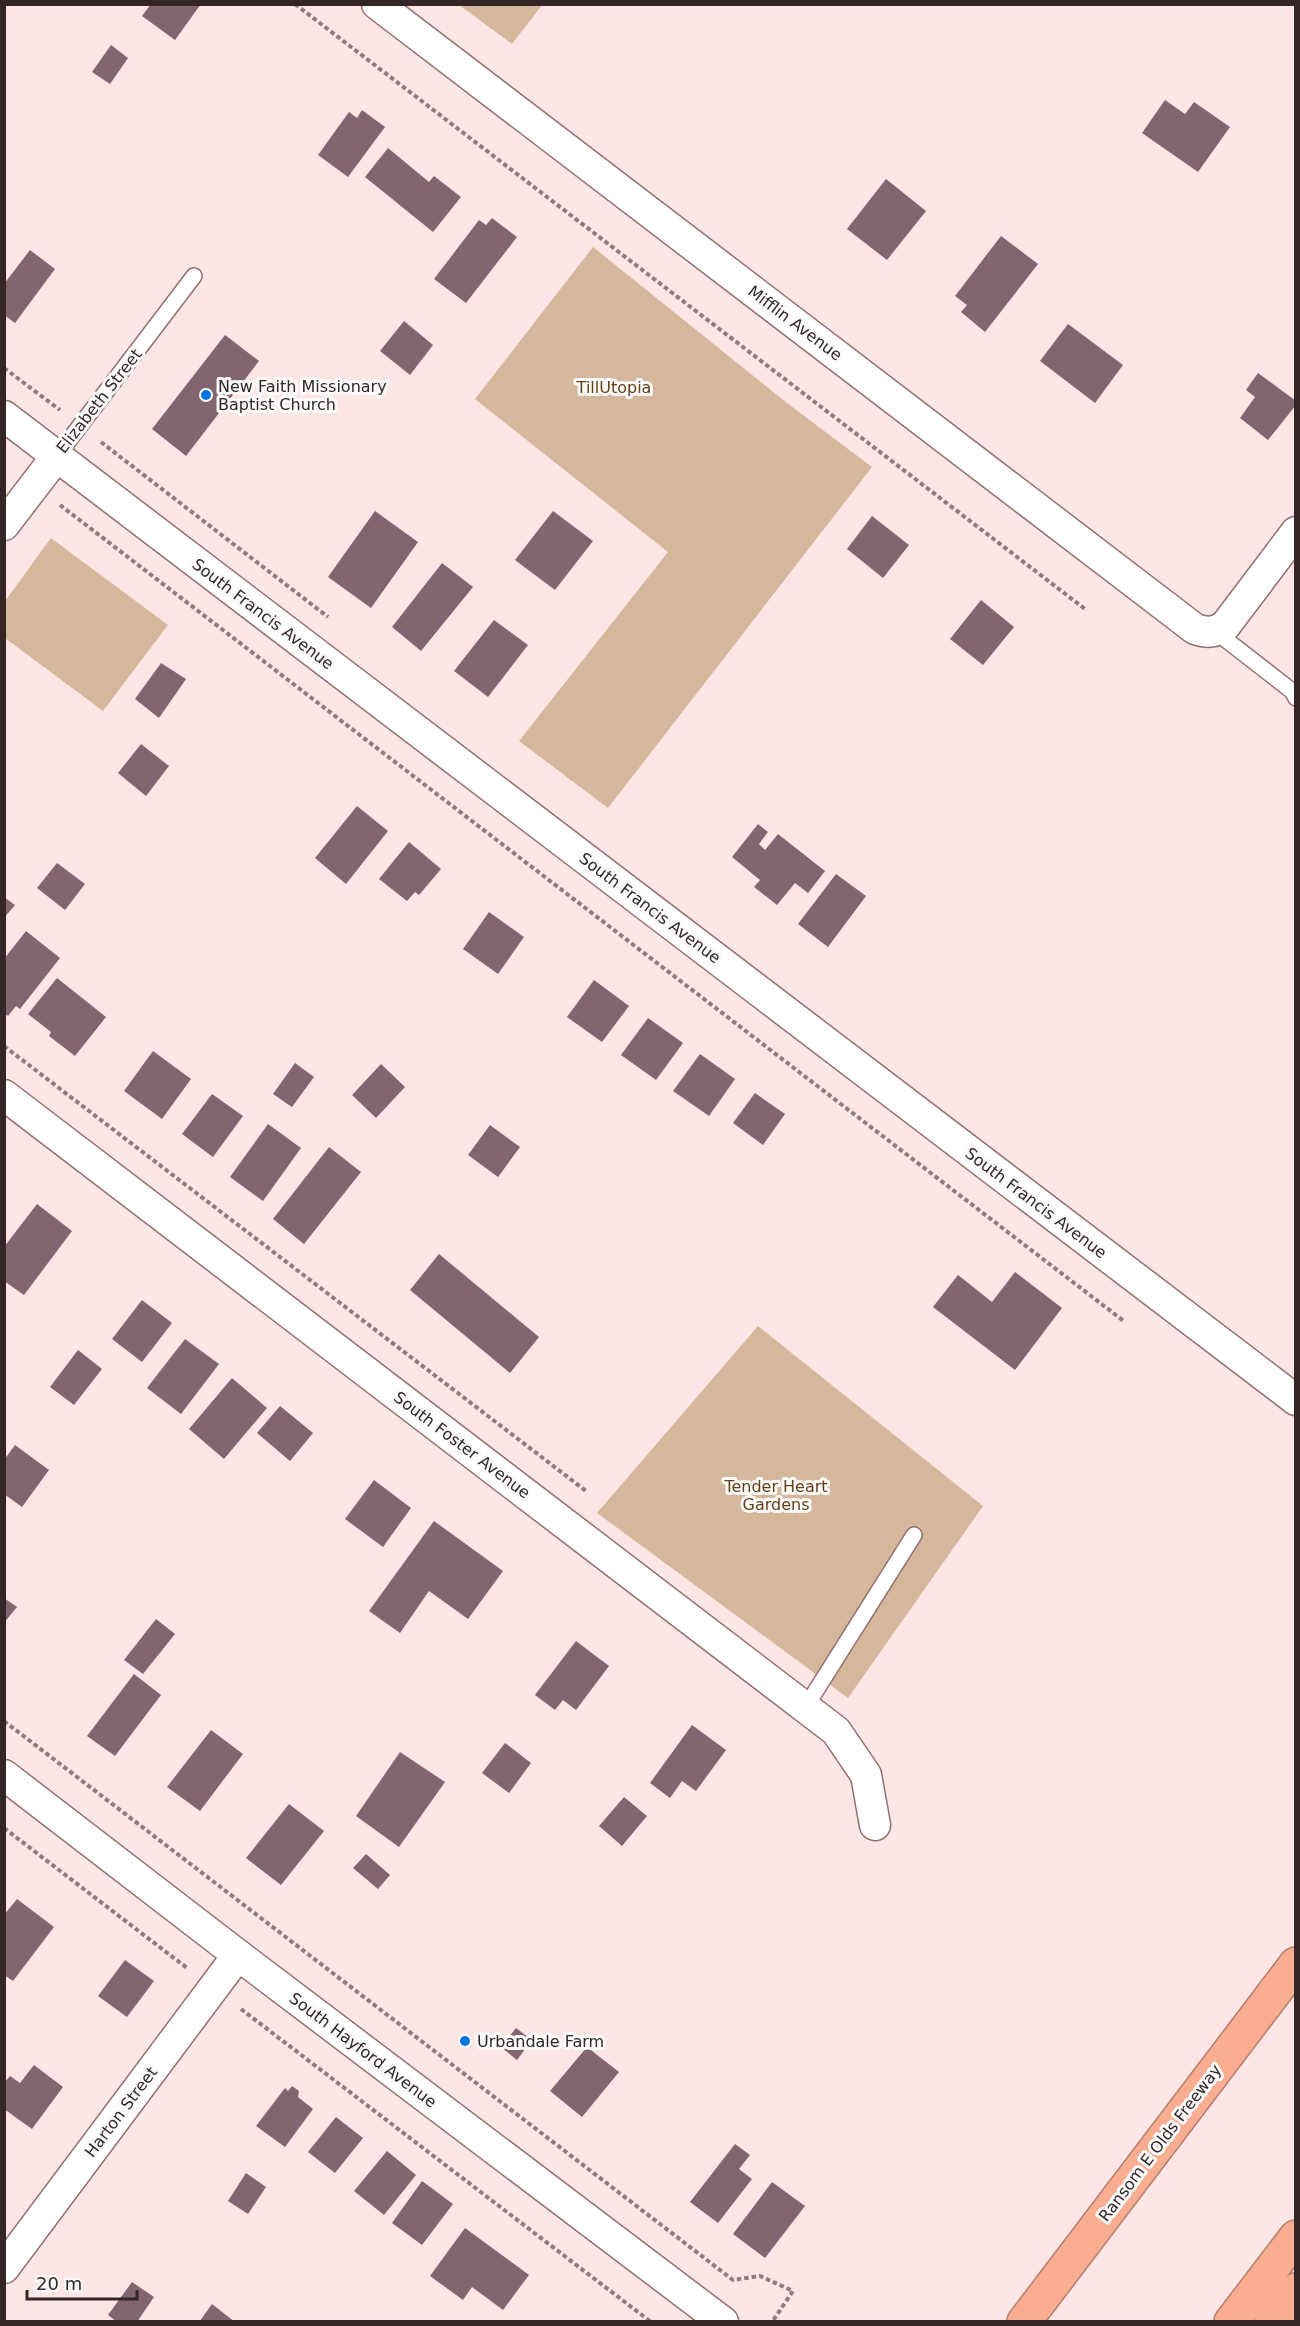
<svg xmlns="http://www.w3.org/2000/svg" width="1300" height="2326" viewBox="0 0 1300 2326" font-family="'DejaVu Sans',sans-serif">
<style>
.green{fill:#d5b79b}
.building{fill:#836471}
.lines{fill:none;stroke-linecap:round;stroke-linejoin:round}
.service-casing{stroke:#927071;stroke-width:18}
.minor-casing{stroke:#927071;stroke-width:33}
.motorway-casing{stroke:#b47e6c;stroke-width:36}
.path{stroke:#8f7c7d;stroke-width:4;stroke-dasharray:4.5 3;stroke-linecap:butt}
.service{stroke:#fff;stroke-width:15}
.minor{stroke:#fff;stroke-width:30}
.motorway{stroke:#f9ad91;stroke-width:33}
.poi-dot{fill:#0476dd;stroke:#fafafa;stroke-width:2}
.labels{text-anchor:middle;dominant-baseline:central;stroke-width:6;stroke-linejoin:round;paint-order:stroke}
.street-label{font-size:16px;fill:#342626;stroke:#fafafa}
.poi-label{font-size:16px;fill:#342626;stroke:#fafafa;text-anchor:start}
.park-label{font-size:16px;fill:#653e14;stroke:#fafafa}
</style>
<rect width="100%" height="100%" fill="#fee6e7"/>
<!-- green -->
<g class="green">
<polygon points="459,5 542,5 512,44"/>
<polygon points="593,247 787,403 872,467 608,808 519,741 668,552 475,399"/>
<polygon points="51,538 168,625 103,711 5,638 5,601"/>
<polygon points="758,1326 983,1506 848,1698 597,1513"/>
</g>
<!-- building -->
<g class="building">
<polygon points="151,4 201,4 175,40 142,16"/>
<polygon points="111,45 128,58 110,84 92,72"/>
<polygon points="1165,100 1185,114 1194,102 1230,127 1198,172 1142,133"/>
<polygon points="362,110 385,127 348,177 318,155 349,112 357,118"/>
<polygon points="388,148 429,182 434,176 461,197 433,232 365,177"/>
<polygon points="886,179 926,211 887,260 847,229"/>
<polygon points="492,218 517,237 466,303 434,279 479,220 486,225"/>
<polygon points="1001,236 1038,264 985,332 961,312 967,305 955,296"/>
<polygon points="30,250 55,269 15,323 4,315 4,284"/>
<polygon points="404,321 433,345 410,375 380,351"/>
<polygon points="1068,324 1123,365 1095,403 1040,361"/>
<polygon points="225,335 259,361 186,456 152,429"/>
<polygon points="1258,373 1296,401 1296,405 1268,440 1240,418 1255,397 1246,390"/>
<polygon points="375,511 418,542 371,608 328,577"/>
<polygon points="553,511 593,541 555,590 515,560"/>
<polygon points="872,516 909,545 883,578 847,549"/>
<polygon points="442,563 473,587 421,651 392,627"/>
<polygon points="981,600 1014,627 983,665 950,639"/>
<polygon points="494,620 528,645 488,697 454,671"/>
<polygon points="161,663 186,679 159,718 135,699"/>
<polygon points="141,744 169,766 146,796 118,773"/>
<polygon points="357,806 388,831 346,884 315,858"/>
<polygon points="758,824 768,832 759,844 765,850 778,834 825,871 808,893 795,883 777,905 754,887 760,880 732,857"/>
<polygon points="409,842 441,869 419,895 415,892 407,901 379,879"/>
<polygon points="57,863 85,884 65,910 37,888"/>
<polygon points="836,874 866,896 828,947 798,924"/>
<polygon points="4,897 15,905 4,918"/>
<polygon points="489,912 524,937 498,974 463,949"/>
<polygon points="26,931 60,958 20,1009 16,1006 8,1016 4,1013 4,959"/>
<polygon points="57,978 106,1017 75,1056 49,1036 51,1032 28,1014"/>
<polygon points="594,980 629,1006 602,1042 567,1017"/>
<polygon points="648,1018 683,1043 656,1080 621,1055"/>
<polygon points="153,1051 191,1079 162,1119 124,1091"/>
<polygon points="700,1054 735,1079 709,1116 673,1091"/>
<polygon points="295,1063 314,1077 292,1107 273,1094"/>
<polygon points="381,1064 405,1087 376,1118 352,1095"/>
<polygon points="755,1093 785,1114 763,1145 733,1123"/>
<polygon points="212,1094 243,1116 213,1157 182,1134"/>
<polygon points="268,1124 301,1148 263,1201 230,1177"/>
<polygon points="490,1125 520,1147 498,1177 468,1155"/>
<polygon points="329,1147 361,1172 304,1244 273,1219"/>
<polygon points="37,1204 72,1231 24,1295 4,1281 4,1247"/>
<polygon points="439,1254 539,1337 510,1373 410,1290"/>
<polygon points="1015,1272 1062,1308 1015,1370 933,1307 958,1275 992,1302"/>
<polygon points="142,1300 172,1323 142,1362 112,1339"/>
<polygon points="185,1339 219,1364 181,1414 147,1388"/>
<polygon points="78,1350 102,1369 74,1405 50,1387"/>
<polygon points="232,1378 267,1408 224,1459 189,1429"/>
<polygon points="280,1406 313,1433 290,1461 257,1433"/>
<polygon points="15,1445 49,1470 22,1507 4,1494 4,1460"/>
<polygon points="374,1480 411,1508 383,1547 345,1519"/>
<polygon points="434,1521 503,1571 468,1619 429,1591 400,1633 369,1611"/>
<polygon points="4,1598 17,1607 4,1623"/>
<polygon points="156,1619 175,1634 143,1674 124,1660"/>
<polygon points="576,1641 609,1666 576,1710 563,1700 555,1710 535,1695"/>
<polygon points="134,1674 161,1695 115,1756 87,1736"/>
<polygon points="692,1725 726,1750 696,1791 682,1781 670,1798 650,1783"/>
<polygon points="211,1730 243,1754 200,1811 167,1787"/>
<polygon points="505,1743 531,1763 509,1793 482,1773"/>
<polygon points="400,1752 445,1782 399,1847 356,1816"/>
<polygon points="624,1797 647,1816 622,1846 599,1826"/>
<polygon points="289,1804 324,1831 281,1885 246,1858"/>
<polygon points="366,1854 390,1875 378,1889 353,1868"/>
<polygon points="17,1899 54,1927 13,1981 4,1975 4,1915"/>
<polygon points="125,1960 154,1981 127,2017 98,1996"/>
<polygon points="516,2028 532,2040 517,2060 501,2047"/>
<polygon points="587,2047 619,2072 582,2117 550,2091"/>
<polygon points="34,2065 63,2087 32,2129 4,2109 4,2083 10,2076 20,2083"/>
<polygon points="292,2086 299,2091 298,2097 313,2109 285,2147 256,2126 285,2088 288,2091"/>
<polygon points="336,2117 363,2138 335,2173 308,2152"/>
<polygon points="735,2144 750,2155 739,2169 752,2179 718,2223 690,2202"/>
<polygon points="387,2151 416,2175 384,2215 354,2191"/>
<polygon points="246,2173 266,2187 248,2214 228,2201"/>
<polygon points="422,2181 453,2204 422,2245 392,2223"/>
<polygon points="772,2182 805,2206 765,2258 733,2234"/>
<polygon points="465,2228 529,2275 503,2310 472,2287 463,2300 430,2276"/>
<polygon points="132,2282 154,2297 137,2322 117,2322 108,2315"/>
<polygon points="212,2304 235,2322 199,2322"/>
</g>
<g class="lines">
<defs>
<g id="service">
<polyline points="57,456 194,276"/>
<polyline points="1216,632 1292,691 1296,698"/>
<polyline points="805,1708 914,1535"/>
</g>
<g id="minor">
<path d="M377,4L1195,629C1207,633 1214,633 1225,626L1296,532"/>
<polyline points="4,416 1296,1400"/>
<polyline points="4,525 57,456"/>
<polyline points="4,1095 836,1731 866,1775 875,1825"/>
<polyline points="4,1775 238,1955 723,2322"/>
<polyline points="4,2268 238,1955"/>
</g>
<g id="motorway">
<polyline points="1024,2322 1296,1964"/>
<polyline points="1231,2322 1296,2237"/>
<polyline points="1271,2322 1296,2290"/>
</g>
</defs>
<!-- service casing -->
<use href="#service" class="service-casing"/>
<!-- minor casing -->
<use href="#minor" class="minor-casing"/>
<!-- motorway casing -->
<use href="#motorway" class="motorway-casing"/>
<!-- path -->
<g class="path">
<polyline points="295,4 1085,609"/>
<polyline points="4,368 60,410"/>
<polyline points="101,442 328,617"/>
<polyline points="60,505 1125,1322"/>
<polyline points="4,1046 586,1491"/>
<polyline points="4,1721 733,2280 760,2276 793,2291 772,2322"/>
<polyline points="4,1828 187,1968"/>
<polyline points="241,2009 651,2322"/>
</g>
<!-- service -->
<use href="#service" class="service"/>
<!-- minor -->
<use href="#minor" class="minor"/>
<!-- motorway -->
<use href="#motorway" class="motorway"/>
</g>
<!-- markers -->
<g class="poi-dot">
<circle cx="206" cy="395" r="6"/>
<circle cx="465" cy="2041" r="6"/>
</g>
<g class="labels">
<!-- street labels -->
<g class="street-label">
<text transform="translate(795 323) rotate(37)">Mifflin Avenue</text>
<text transform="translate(99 401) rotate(-52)">Elizabeth Street</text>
<text transform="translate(263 614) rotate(37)">South Francis Avenue</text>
<text transform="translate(650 908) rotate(37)">South Francis Avenue</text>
<text transform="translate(1036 1203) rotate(37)">South Francis Avenue</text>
<text transform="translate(462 1445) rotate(37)">South Foster Avenue</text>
<text transform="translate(363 2050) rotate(37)">South Hayford Avenue</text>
<text transform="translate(121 2112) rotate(-53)">Harton Street</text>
<text transform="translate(1160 2143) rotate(-53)">Ransom E Olds Freeway</text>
</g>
<!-- poi labels -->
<g class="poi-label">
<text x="218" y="386">New Faith Missionary<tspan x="218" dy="18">Baptist Church</tspan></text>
<text x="477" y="2041">Urbandale Farm</text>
</g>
<!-- park labels -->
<g class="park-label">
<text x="614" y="387">TillUtopia</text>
<text x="776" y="1486">Tender Heart<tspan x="776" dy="18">Gardens</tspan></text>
</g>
</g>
<!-- border -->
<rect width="1300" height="2326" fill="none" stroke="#342626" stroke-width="12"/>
<!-- scale -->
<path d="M27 2290v9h110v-9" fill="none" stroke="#342626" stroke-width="3"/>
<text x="36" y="2290" font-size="18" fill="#342626" stroke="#fafafa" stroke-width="4.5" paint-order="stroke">20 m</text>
</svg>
